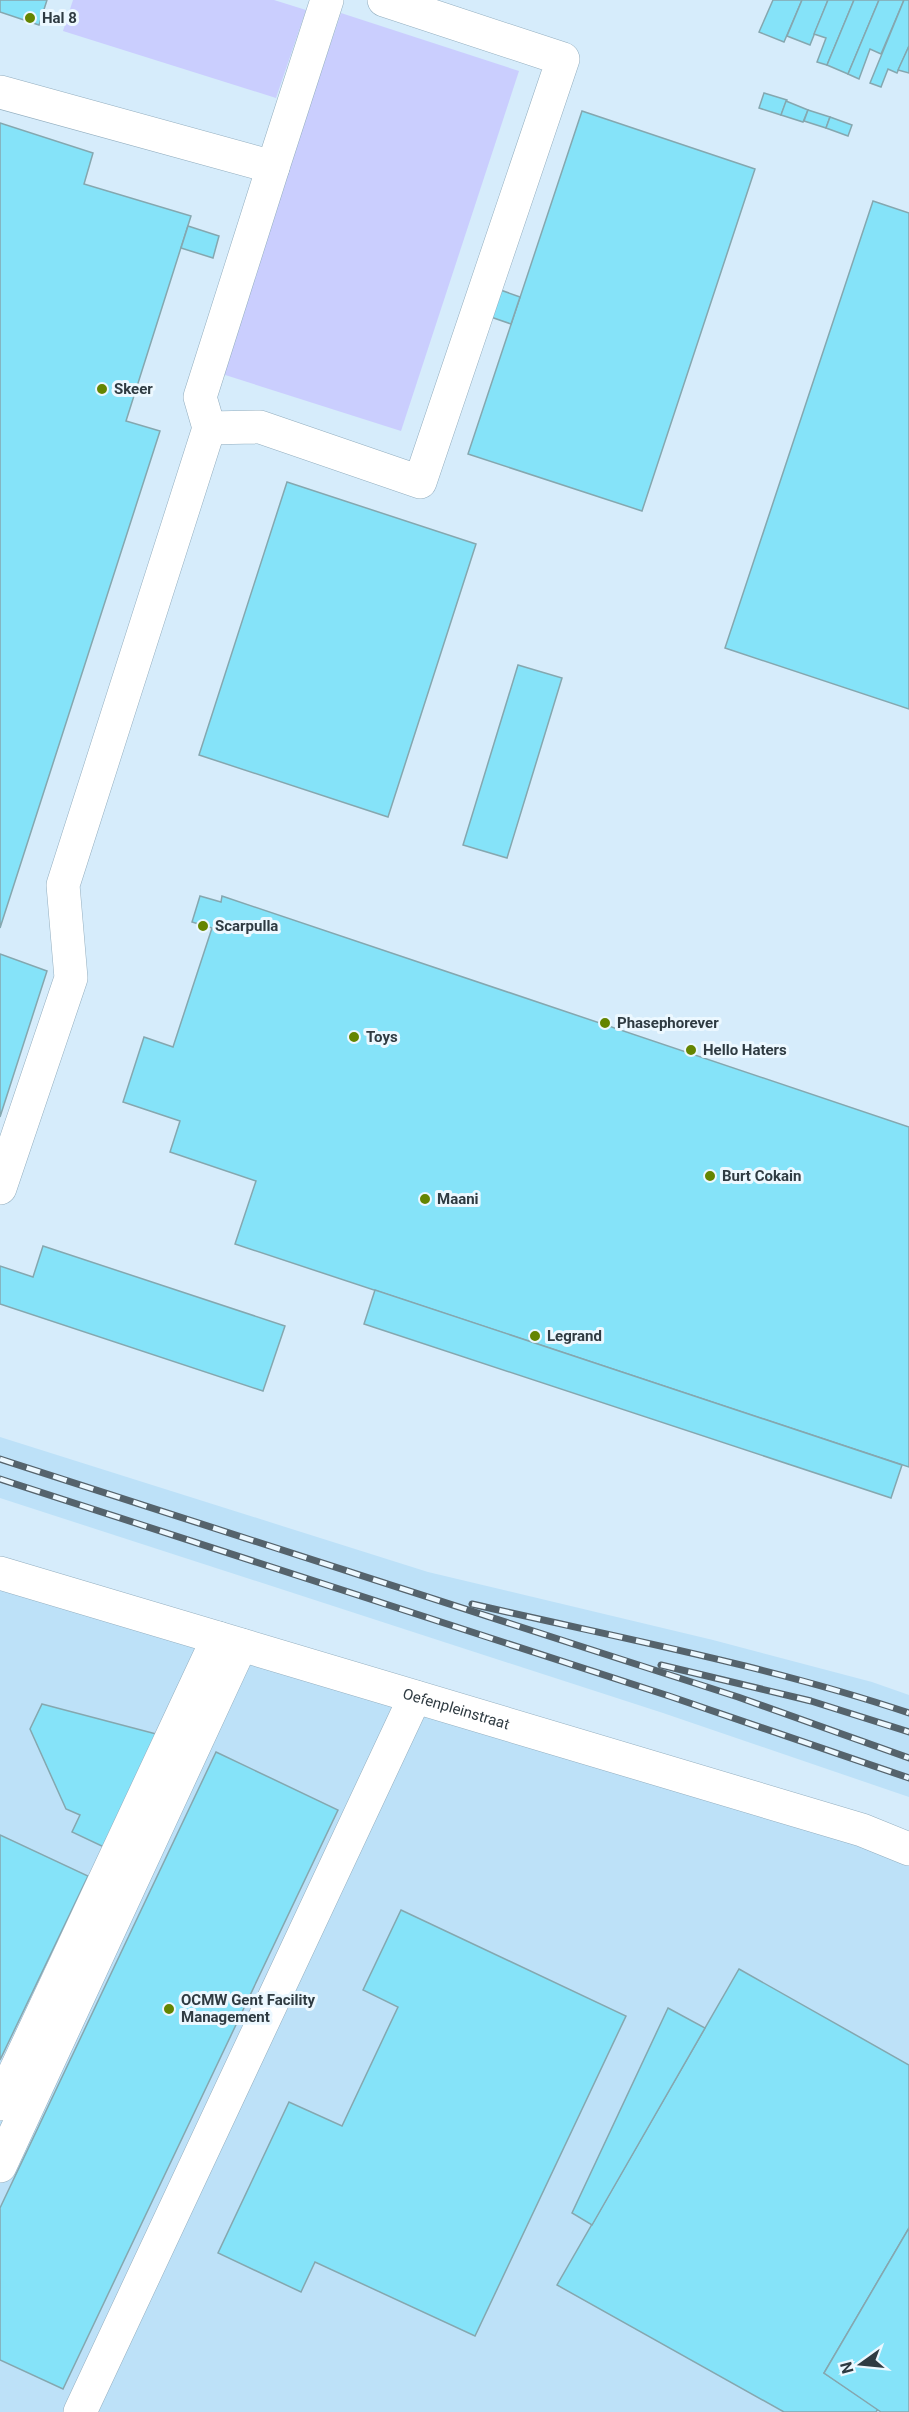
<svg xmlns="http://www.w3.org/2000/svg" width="909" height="2412" viewBox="0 0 909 2412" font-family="Roboto,sans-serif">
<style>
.built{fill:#bde1f8}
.green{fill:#cacefe}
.building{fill:#85e3f9;stroke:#85a7af;stroke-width:1.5}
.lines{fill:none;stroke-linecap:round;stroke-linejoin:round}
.minor-casing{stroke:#93aebf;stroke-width:34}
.minor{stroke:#fff;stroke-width:33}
.rail-casing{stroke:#55636c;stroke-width:7}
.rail{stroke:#ecf8ff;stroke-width:4.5;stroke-dasharray:14;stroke-linecap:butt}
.poi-dot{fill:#648501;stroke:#ecf8ff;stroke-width:2}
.labels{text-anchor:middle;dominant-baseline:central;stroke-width:6;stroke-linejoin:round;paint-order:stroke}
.poi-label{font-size:15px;font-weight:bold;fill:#2f3b42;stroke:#ecf8ff;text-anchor:start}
.street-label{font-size:15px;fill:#2f3b42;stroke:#ecf8ff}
</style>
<rect width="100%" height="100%" fill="#d6ecfb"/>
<!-- built -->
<g class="built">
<polygon points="0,1437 428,1572 713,1640 872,1682 909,1695 909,1797 663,1713 0,1498"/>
<polygon points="0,1573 909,1851 909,2412 0,2412"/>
</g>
<!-- green -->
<g class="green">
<polygon points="73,0 274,0 306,10 276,98 63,31"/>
<polygon points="341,13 519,71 401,431 219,373"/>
</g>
<!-- building -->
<g class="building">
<polygon points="0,0 47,0 39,25 0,12"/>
<polygon points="773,0 802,0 784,42 759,32"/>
<polygon points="802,0 828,0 810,45 787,36"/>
<polygon points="828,0 854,0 827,65 817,62 826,38 814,34"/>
<polygon points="854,0 879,0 848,74 827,65"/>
<polygon points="879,0 904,0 881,54 870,49 859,79 848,74"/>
<polygon points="904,0 909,0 909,46 897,73 888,69 881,87 870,83"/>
<polygon points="909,46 909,73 898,70"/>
<polygon points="764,93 787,100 781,115 759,108"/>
<polygon points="786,101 808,110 803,122 781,115"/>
<polygon points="808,110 830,117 826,128 804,121"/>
<polygon points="582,111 755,169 642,511 468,454"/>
<polygon points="830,117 852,125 848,136 826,128"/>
<polygon points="0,123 93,153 84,184 191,216 126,421 160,431 0,928"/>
<polygon points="873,201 909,213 909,709 725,648"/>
<polygon points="188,226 219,236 213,258 181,248"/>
<polygon points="495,288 520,297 511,324 485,315"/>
<polygon points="287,482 476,544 388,817 199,755"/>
<polygon points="518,665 562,678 507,858 463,845"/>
<polygon points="200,896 221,902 222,896 909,1127 909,1467 235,1244 256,1181 170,1152 180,1121 123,1102 144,1037 173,1047 212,928 192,922"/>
<polygon points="0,954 47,971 0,1117"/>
<polygon points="43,1246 285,1326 263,1391 0,1304 0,1266 33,1277"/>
<polygon points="375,1290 902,1465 891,1498 364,1324"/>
<polygon points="42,1704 160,1735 106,1848 72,1832 80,1815 66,1809 30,1729"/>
<polygon points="216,1752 338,1810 63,2389 0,2360 0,2208"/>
<polygon points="0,1835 88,1876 0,2060"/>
<polygon points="401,1910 626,2016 475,2336 315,2262 301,2292 218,2253 289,2102 342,2126 398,2007 363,1990"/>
<polygon points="739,1969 909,2065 909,2228 824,2373 878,2409 876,2412 784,2412 557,2285"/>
<polygon points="668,2008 705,2028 592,2225 572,2213"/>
<polygon points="909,2228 909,2412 881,2412 824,2373"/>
</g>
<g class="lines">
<defs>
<g id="minor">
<polyline points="0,92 273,167 200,397 209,428 63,885 71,978 0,1188"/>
<polyline points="273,167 327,0"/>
<polyline points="209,428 260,427 420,482 563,59 384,0"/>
<path id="s1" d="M0,1573L862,1830L909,1849"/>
<polyline points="0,2104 218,1638"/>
<polyline points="0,2166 241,1645"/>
<polyline points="80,2412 415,1697"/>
</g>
</defs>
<!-- minor casing -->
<use href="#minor" class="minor-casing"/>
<!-- minor -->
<use href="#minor" class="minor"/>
<defs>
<g id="rail">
<polyline points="0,1459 738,1697 909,1758"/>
<polyline points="0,1479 669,1696 909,1778"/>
<path d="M472,1604C619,1638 766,1665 909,1713"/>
<polyline points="661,1665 811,1701 909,1732"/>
</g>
</defs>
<!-- rail casing -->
<use href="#rail" class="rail-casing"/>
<!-- rail -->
<use href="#rail" class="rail"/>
</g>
<!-- markers -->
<g class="poi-dot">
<circle cx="30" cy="18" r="6"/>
<circle cx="102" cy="389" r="6"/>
<circle cx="203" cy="926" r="6"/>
<circle cx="605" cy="1023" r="6"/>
<circle cx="354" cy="1037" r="6"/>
<circle cx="691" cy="1050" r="6"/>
<circle cx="710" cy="1176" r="6"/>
<circle cx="425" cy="1199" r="6"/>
<circle cx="535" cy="1336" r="6"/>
<circle cx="169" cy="2009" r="6"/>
</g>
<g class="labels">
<!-- poi labels -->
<g class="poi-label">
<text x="42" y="18">Hal 8</text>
<text x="114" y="389">Skeer</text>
<text x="215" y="926">Scarpulla</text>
<text x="617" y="1023">Phasephorever</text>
<text x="366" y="1037">Toys</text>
<text x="703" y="1050">Hello Haters</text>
<text x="722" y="1176">Burt Cokain</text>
<text x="437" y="1199">Maani</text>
<text x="547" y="1336">Legrand</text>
<text x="181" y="2000">OCMW Gent Facility<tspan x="181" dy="17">Management</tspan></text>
</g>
<!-- street labels -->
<g class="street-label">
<text stroke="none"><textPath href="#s1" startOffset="476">Oefenpleinstraat</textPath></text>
</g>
</g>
<!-- north arrow -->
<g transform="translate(861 2364) rotate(255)" stroke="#ecf8ff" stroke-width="4.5" paint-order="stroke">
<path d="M0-4.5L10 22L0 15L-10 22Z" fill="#2f3b42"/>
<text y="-9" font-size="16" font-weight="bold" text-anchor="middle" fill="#2f3b42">N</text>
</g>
</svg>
